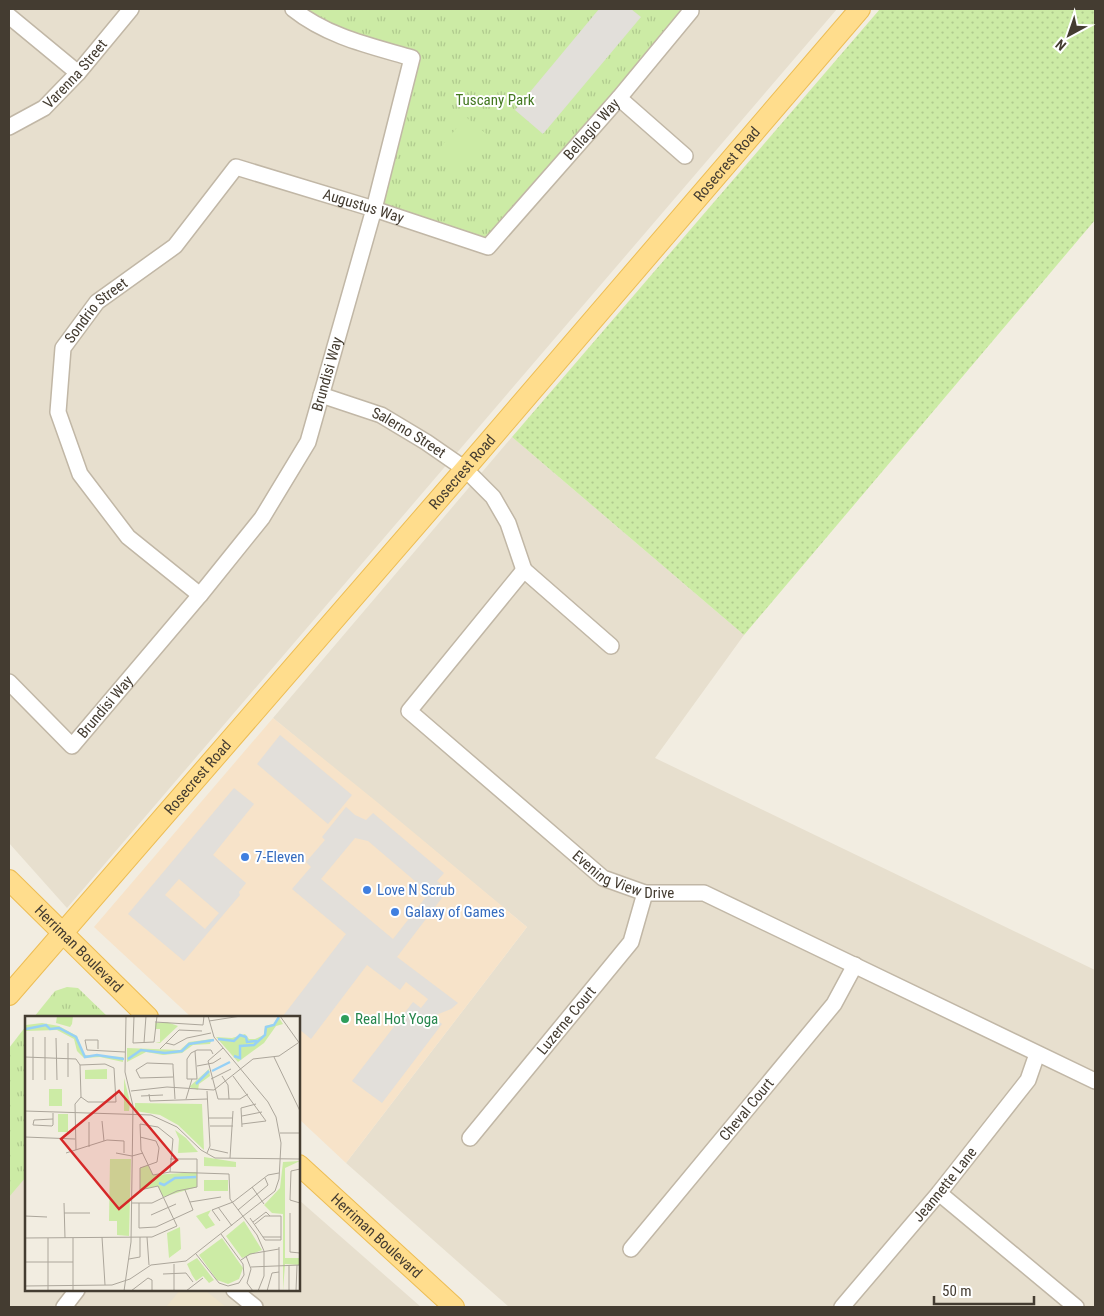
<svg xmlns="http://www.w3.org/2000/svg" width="1104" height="1316" viewBox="0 0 1104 1316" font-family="'Roboto Condensed',sans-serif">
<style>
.residential{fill:#e7dfce}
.commercial{fill:#f7e3c9}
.education{fill:#ede2c9}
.grass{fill:url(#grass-dots)}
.park{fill:url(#park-tufts)}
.garden{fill:#cceba5}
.parking{fill:#e2dfda;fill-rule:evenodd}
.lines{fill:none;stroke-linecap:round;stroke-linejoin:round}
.minor-casing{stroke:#c1b7a6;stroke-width:18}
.major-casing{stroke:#edbd54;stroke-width:22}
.minor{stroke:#fff;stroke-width:15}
.major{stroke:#ffdd8d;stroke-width:20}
.shop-dot{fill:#3f7fe0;stroke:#fff;stroke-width:2}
.leisure-dot{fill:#2e9e5b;stroke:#fff;stroke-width:2}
.labels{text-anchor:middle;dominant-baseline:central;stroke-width:4;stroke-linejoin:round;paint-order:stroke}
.street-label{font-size:15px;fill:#443c31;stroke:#fff}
.park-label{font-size:15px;fill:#447921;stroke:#fff}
.shop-label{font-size:15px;fill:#366cbe;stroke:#fff;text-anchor:start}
.leisure-label{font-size:15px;fill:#27864d;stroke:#fff;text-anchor:start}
.inset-river{fill:none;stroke:#96d0f6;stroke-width:2.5}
.inset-road{fill:none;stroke:#aca69b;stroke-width:1}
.view{fill:#d62828;fill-opacity:0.15;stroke:#d62828;stroke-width:2.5}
.inset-edge{fill:none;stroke:#443c31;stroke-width:2.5}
</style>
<defs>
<pattern id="grass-dots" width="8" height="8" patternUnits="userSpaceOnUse" patternTransform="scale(1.25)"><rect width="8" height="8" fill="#cceba5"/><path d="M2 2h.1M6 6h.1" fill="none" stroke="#b0ca8e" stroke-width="1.8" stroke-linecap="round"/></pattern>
<pattern id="park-tufts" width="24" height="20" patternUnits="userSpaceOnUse" patternTransform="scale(1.25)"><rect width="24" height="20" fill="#cceba5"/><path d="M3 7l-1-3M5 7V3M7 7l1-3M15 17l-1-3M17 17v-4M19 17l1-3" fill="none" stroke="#b0ca8e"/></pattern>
</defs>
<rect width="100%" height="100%" fill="#f2ede1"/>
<!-- residential -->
<g class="residential">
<polygon points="9,9 837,9 67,908 9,843"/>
<polygon points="512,437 744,635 655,758 1095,970 1095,1307 509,1307 346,1163 527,927 273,718"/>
<polygon points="26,1173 26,1290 299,1290 299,1200 421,1307 9,1307 9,1194"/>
</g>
<!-- commercial -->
<polygon class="commercial" points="273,718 377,802 527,927 346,1163 299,1119 299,1017 191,1017 94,927"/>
<!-- education -->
<polygon class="education" points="180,1290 205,1290 226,1307 166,1307"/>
<!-- grass -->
<polygon class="grass" points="880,9 1095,9 1095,220 744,635 512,437"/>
<!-- park -->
<g class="park">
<polygon points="293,9 689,9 488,247 374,209 412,58"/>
<polygon points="67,987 78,988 108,1017 34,1017 55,991"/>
<polygon points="26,1026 26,1177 9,1197 9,1048"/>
</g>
<!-- garden -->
<polygon class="garden" points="466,117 490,137 457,176 433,156"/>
<!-- parking -->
<g class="parking">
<polygon points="599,9 631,9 641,17 543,134 515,110"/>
<polygon points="280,735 352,795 328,824 257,764"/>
<path d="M234,788L254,804L213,855L246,883L239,892L240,895L184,961L128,914ZM179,879L219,913L205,929L165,895Z"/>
<path d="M346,807L355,815L366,820L373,813L444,873L437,881L448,890L397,957L458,1003L451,1009L436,1015L434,1018L442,1024L382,1103L352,1081L413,1002L421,1008L428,999L406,982L400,990L367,965L311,1039L299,1029V1017H285L283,1016L346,934L292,889L311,867L306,862L325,840L322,837ZM355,838L368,841L429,893L393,939L321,879Z"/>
</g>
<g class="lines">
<defs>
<g id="minor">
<polyline points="9,16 78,73"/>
<polyline points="619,98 685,156"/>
<path id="s1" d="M9,127L44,108L78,73L131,9"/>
<path id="s2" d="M321,395L381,415L426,442L465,469L493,497L508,523L524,570"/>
<path id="s3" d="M524,570L409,711L603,878L645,893H704L1095,1081"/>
<polyline points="524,570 611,646"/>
<path id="s4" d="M200,595L128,537L80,474L58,412L63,348L97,302L175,246L236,167L374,209L488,247L619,98L691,11L689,9"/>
<path id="s5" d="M9,682L72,746L200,595L262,518L308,442L374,209L412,58C371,46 328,37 293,9"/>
<path id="s6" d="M470,1138L631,942L645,893"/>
<polyline points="939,1193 1076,1307"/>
<path id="s7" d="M631,1249L834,1004L855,965"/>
<polyline points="234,1290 255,1307"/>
<polyline points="64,1307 77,1290"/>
<path id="s8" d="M842,1307L939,1193L1028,1080L1037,1054"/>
</g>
<g id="major">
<path id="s9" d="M9,880L148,1017"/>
<path id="s10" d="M9,995L465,469L860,9"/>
<path id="s11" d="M299,1165L454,1307"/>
</g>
</defs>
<!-- minor casing -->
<use href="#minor" class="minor-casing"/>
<!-- major casing -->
<use href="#major" class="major-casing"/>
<!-- minor -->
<use href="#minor" class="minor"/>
<!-- major -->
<use href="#major" class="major"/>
</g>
<!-- markers -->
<g class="shop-dot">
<circle cx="245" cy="857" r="5"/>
<circle cx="367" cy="890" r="5"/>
<circle cx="395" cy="912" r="5"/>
</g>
<circle class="leisure-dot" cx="345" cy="1019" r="5"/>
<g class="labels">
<!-- street labels -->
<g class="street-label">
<text stroke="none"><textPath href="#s1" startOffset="86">Varenna Street</textPath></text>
<text stroke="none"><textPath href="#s4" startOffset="976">Bellagio Way</textPath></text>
<text stroke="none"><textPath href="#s10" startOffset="1098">Rosecrest Road</textPath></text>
<text stroke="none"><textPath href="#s4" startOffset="688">Augustus Way</textPath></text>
<text stroke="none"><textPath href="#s4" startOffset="352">Sondrio Street</textPath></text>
<text stroke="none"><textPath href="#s5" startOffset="546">Brundisi Way</textPath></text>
<text stroke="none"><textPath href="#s2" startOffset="96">Salerno Street</textPath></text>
<text stroke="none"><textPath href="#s10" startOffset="692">Rosecrest Road</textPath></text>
<text stroke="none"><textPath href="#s5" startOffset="141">Brundisi Way</textPath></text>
<text stroke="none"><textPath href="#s10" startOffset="288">Rosecrest Road</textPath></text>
<text stroke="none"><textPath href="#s3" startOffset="456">Evening View Drive</textPath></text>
<text stroke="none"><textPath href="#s9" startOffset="98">Herriman Boulevard</textPath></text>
<text stroke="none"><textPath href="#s6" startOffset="152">Luzerne Court</textPath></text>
<text stroke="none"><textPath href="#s7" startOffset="181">Cheval Court</textPath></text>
<text stroke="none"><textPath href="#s8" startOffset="160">Jeannette Lane</textPath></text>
<text stroke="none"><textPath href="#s11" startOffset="105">Herriman Boulevard</textPath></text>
</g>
<!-- park labels -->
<g class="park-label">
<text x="495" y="100">Tuscany Park</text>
</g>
<!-- shop labels -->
<g class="shop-label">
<text x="255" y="857">7-Eleven</text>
<text x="377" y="890">Love N Scrub</text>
<text x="405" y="912">Galaxy of Games</text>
</g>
<!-- leisure labels -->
<g class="leisure-label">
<text x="355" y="1019">Real Hot Yoga</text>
</g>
</g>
<!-- overview -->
<g transform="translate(25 1016)">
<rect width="275" height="275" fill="#f2ede1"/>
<path d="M253,0L258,8L251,10L239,27L213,46L191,21L207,22L220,18L224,23H230L239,19L240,10L249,8ZM17,7L34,10L52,20L59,39L98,41V46L75,41L59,42L52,35L49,23L32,14L1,15V9ZM187,23L185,28L168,29L157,37L138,39L121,36L102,46V32L155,34L164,26ZM82,53V63H60V54ZM24,73H37V90H24ZM110,87L177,88L179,134L153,109L135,99L110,95ZM33,98H43V116H33ZM179,141L211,146V151L179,150ZM85,143H106L104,220L92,219V205H84ZM186,194L183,199L190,209L181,213L171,200ZM219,205L237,234L217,242L201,220ZM155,211L156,233L144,242L142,217ZM172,242L189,264L184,267L178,260L171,265L167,259L162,248Z" fill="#cceba5"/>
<path d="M142,6L153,10L135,27H130L135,26V13H130V7ZM184,53L185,60L174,68L173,74L164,71ZM99,62L105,86L104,95H99ZM150,114L161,122L173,136L153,137L154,123ZM275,145L260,152V242H275V249L260,248L258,275V198L247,197L239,189L255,172L258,146ZM123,149L128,159L172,156V171L138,181L133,170L115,174V152ZM179,164H203V175H179ZM197,222L218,252L214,263L203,268L192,264L174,239Z" fill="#cceba5"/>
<path d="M32,0H48L47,8L45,11L31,7Z" fill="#cceba5"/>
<path class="inset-river" d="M1,13L21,9L25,13L34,12L51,21L60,41L72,39L99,43M193,23L209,25L215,19L221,21L222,26L232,25M209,40L215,42V30L229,29L240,19L241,11L249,9L254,1M103,43L116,34L140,37L157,35L164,28L189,24M187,55L205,46M171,68L184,55M134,167L139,169L150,162L171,161"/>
<path class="inset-road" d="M109,0L108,27L129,26L132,0M255,0L275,28M184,5L216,0M130,6L178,9L179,0M0,8V95L126,99L152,111L176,134L190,142L275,143M154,14L177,15M8,21V64M20,21V64M31,22L32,64M43,27V61M119,27L121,0M141,27L149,29L162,22L186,17M198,32L183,45L193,83H215L223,78M73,33V24H60L62,34L100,36M135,33L154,14M170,35L172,63H162V43L166,37L172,34H186L188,38M0,41L51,43L55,49L56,81M249,41L275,95M55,49L80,48L89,52M172,50L188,47L196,42M197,60L203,69L204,83M208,60L241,105L217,108M148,61L115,62L111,54L122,47L148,48V51L150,83M186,63L206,53M106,75L142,71L189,74L228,43L254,40L273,27M124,78L125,85L182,83M116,80L138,79M56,81L63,86H91L89,52M161,83L167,63M217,100L237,96M184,102H207M0,103V192M28,103L9,104L8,109L27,110L28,109V97M77,105L79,125M64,106V131M185,110H208M217,111L216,92L231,88M255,117H275M0,121L50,123M185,133L203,137M51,134L50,88L56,81M41,137L82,124L99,125V137M91,137L107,140L118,137M182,137L185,130L182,75M205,142L208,95M275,153L266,155L265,184L275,187M145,156L148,123L133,111L115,108L116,134L128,159L145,156L204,158L205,183L232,219L239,235V260L233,275M227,171L239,188M165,186L196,181M39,187L40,222M107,187H127L152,175L172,171V143H145M114,187V212L131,211L168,194L160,174M193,191L207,210M213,194L243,169L240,162M39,197H65M265,197V236L275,237M126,199L151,188M0,200L22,201M225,202L240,224H256V200H240L230,208M195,205L187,194L208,186L243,159L254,157M228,206L241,196L245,200M77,221L80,269M122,221L124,249M238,221H256M0,222L127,221L152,210L133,170L115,174V152L132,146L134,132L131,125L115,121M23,222V275M254,231V275M171,238L194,267L203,270L214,267L219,259L218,248L196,218M221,240L226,253L222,267L228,275M104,243L115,241V221M216,244L225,238L254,233M0,246H48M264,249V275M226,251L275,249M138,258L161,257L168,266M0,270L87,269L105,263L126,249L161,245L250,175L254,163L256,127L251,101L243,86L189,21L183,0M48,275V222M99,275L106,226L108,90L100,56L101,0M106,275L123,262L127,264V275M149,275V248M161,275L178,262M242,275L247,257L254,256M271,275L272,249"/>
<path class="view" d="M94,75L152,144L94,193L36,123Z"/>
<rect width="275" height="275" class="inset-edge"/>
</g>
<!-- border -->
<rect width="1104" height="1316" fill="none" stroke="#443c31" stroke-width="20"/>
<!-- north arrow -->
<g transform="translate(1069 35) rotate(220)" stroke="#ffffff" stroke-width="4" paint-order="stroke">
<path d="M0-4L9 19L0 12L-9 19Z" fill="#443c31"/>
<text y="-8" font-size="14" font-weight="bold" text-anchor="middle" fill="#443c31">N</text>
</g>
<!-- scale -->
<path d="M934 1296v8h100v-8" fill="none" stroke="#443c31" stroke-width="2.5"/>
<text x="942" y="1296" font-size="15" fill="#443c31" stroke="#ffffff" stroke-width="4" paint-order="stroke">50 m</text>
</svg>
